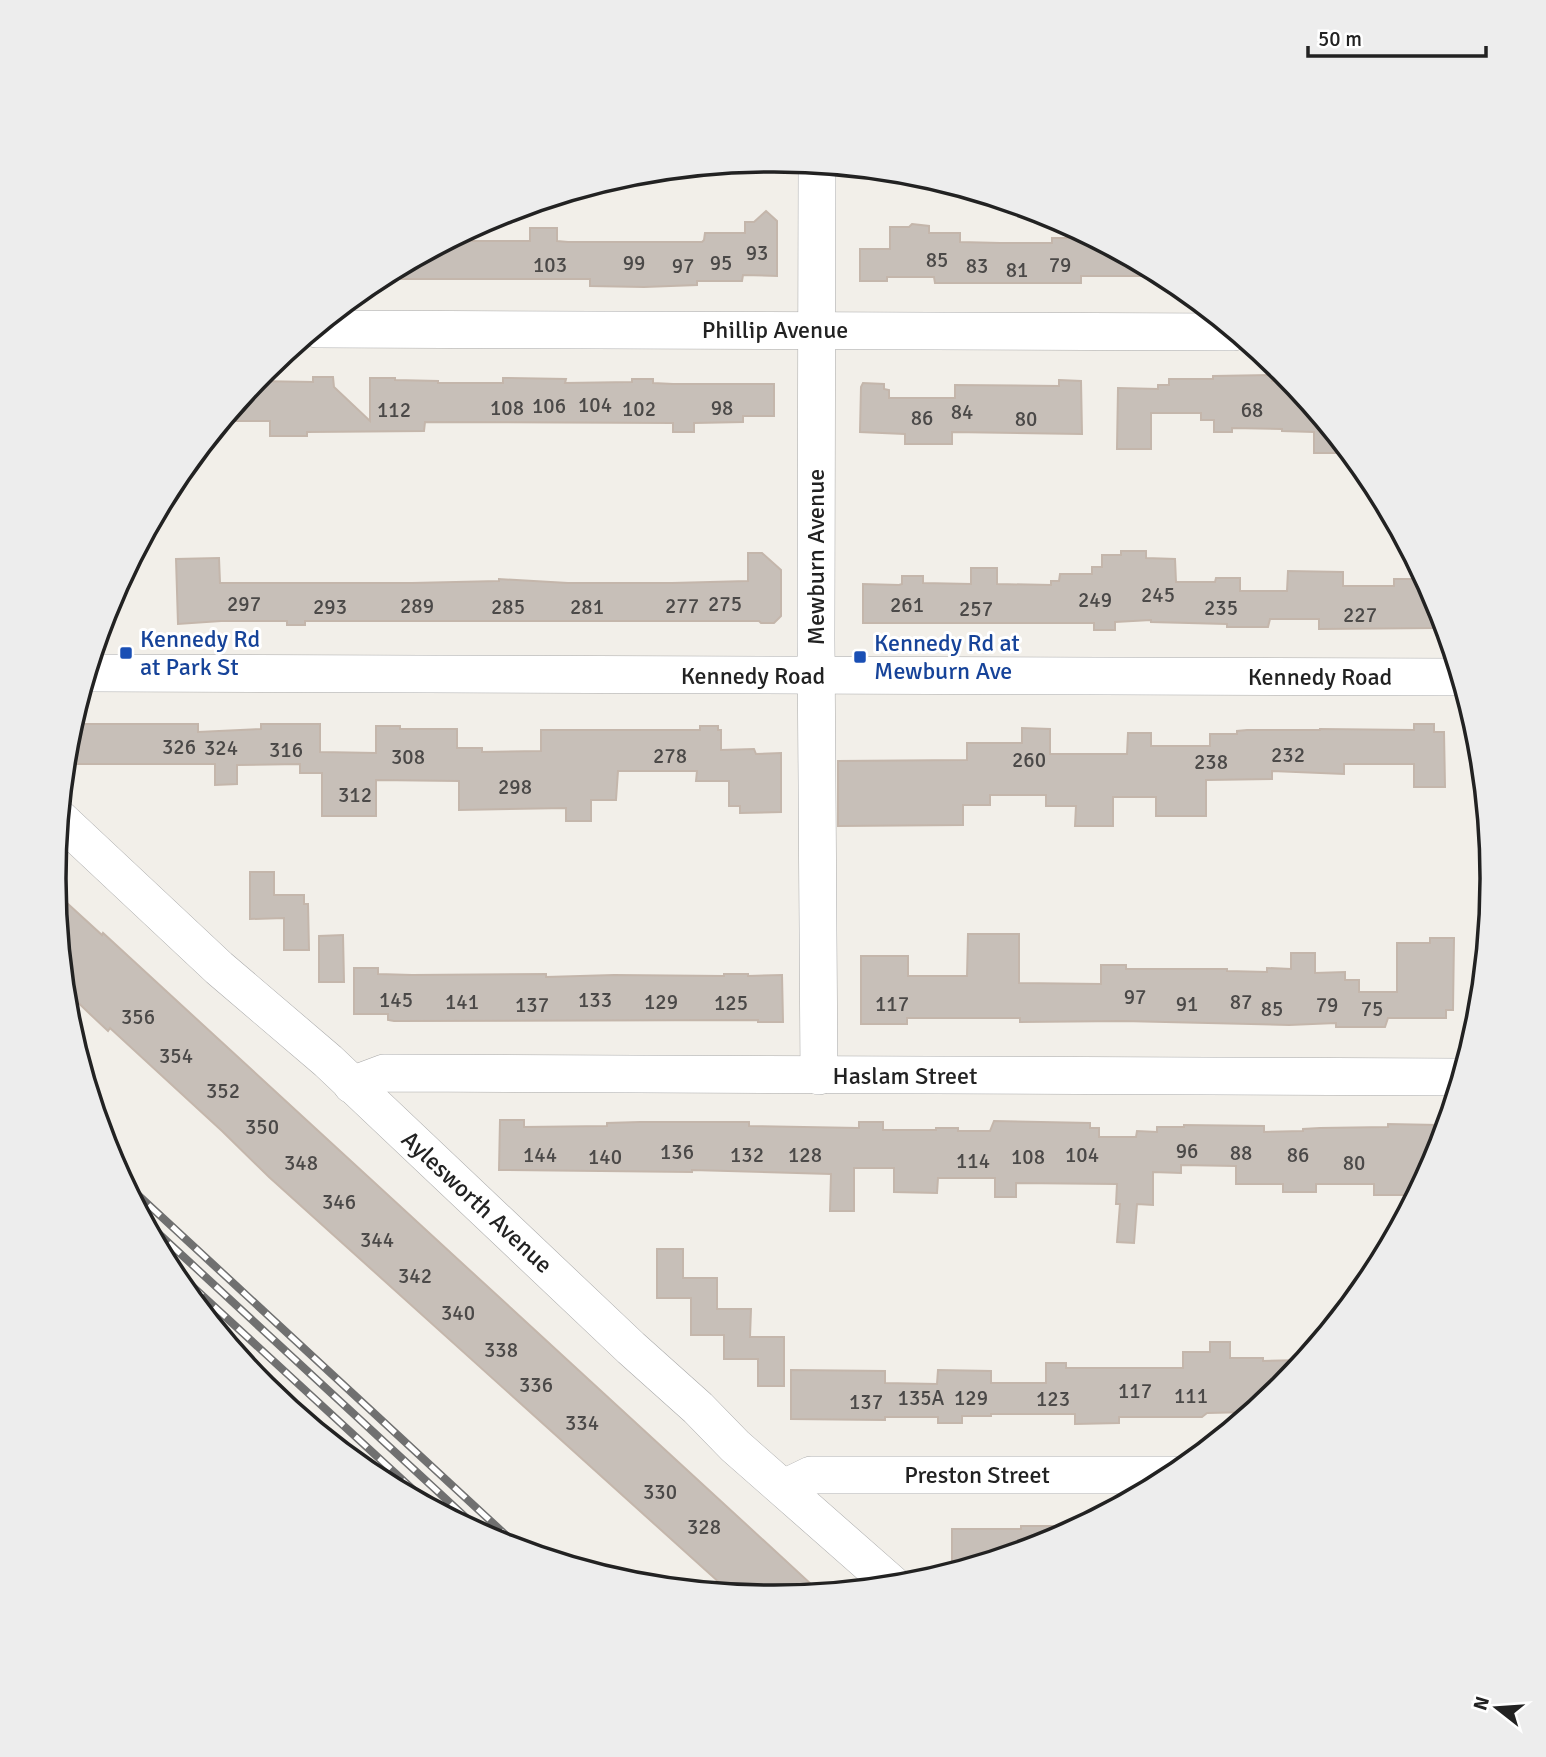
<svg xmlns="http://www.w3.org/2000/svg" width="1546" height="1757" viewBox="0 0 1546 1757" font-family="Signika,sans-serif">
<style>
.building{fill:#c7bfb8;stroke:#c4b6ab;stroke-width:2}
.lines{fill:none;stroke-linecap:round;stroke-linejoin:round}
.minor-casing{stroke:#a9a9a9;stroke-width:38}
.minor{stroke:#fff;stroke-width:37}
.rail-casing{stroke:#707070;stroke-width:8}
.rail{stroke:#fff;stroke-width:5;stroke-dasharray:16;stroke-linecap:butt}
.transit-dot{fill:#1a4fb4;stroke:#fff;stroke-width:2.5}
.labels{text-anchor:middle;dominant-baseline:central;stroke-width:6;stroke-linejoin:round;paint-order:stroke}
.number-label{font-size:21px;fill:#4b4948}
.street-label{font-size:24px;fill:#222;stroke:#fff}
.transit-label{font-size:24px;fill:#164399;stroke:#fff;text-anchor:start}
.rim{fill:none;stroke:#222;stroke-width:3.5}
</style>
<rect width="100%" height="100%" fill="#f2efe9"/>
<!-- building -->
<g class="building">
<polygon points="766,211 777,221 777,276 743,275 742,281 697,281 697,285 644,287 590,286 590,279 377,279 448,241 530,241 530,228 557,228 557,241 568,242 702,242 704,240 705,233 745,233 745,222 754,222"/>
<polygon points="912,224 929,226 929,233 960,233 960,242 1000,243 1052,243 1052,238 1069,238 1070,226 1163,276 1081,276 1081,283 935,283 934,277 887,277 887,281 860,281 860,249 890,249 890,227 909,227"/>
<polygon points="1272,375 1272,381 1290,381 1349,453 1314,453 1314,432 1282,431 1282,429 1232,428 1232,432 1214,432 1214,420 1201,420 1201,413 1151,413 1151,449 1117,449 1118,388 1158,389 1158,385 1169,385 1169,379 1213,379 1213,376"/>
<polygon points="313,377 333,377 334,387 370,421 370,378 395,378 395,380 438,381 438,383 503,383 503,378 566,379 565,383 632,382 632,379 653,379 653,383 673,384 774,384 774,416 743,416 743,422 694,423 694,432 673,432 673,423 425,422 424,431 307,432 307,436 270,436 270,421 223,421 256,381 313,382"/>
<polygon points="1059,380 1081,381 1082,434 952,432 952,444 905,444 905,434 860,432 861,387 863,383 884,384 884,389 889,390 889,398 955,398 955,385 1059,386"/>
<polygon points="1121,551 1146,551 1146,558 1175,559 1176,582 1215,582 1216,578 1240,578 1240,591 1287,591 1288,571 1343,572 1343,586 1394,586 1394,579 1424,579 1434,597 1434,628 1319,629 1319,619 1270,619 1268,627 1227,627 1227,624 1151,622 1151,620 1115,622 1115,630 1094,630 1094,623 863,623 863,584 899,585 902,584 902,576 923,576 923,583 971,584 971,568 997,568 997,584 1051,585 1051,581 1059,581 1060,574 1092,574 1092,567 1102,567 1102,555 1121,555"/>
<polygon points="748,553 762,553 781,570 781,616 774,623 761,623 759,621 305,621 305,625 287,625 287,621 221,621 178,624 176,559 219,558 220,583 412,583 499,581 499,579 568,583 672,583 748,581"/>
<polygon points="72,724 198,724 198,732 261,729 261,724 320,724 320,752 376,753 376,726 400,726 400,729 457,729 457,748 482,748 482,752 541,751 541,730 700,730 700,726 718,726 718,730 721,730 721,750 754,749 756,754 781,753 781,812 740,813 740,806 729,806 729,781 696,781 697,771 618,771 616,800 591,800 591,821 566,821 566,808 459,810 459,781 376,780 376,816 322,816 322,773 300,773 300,764 237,765 237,784 215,785 215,764 71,764"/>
<polygon points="1414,724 1434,724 1434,732 1444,732 1445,787 1414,787 1414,764 1344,764 1344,774 1272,771 1272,779 1206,780 1206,816 1156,816 1156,797 1113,797 1113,826 1075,826 1076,806 1046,806 1046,795 990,795 990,805 963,805 963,825 838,826 838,761 967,760 967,743 1022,743 1022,728 1050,729 1050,754 1127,754 1128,733 1151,733 1151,746 1210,746 1210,734 1237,734 1237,731 1247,730 1320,730 1320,729 1414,730"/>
<polygon points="250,872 274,872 274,895 304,895 304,904 308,904 309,950 284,950 284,918 250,919"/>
<polygon points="56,893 102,935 103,933 811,1584 803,1594 773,1597 731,1593 269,1177 222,1131 110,1028 108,1031 91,1015 65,990"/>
<polygon points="968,934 1019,934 1019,983 1101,984 1101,965 1126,965 1126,969 1227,969 1227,971 1267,972 1267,968 1291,969 1291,953 1315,953 1315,973 1345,972 1345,980 1359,980 1359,992 1397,992 1397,943 1430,943 1430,938 1454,938 1453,1010 1446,1010 1446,1018 1388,1018 1385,1027 1336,1027 1336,1023 1289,1025 1123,1021 1020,1022 1020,1018 907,1018 907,1024 861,1024 861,956 908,956 908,976 967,976"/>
<polygon points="343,935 344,982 319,982 319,936"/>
<polygon points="354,968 378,968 378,974 412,975 546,974 546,977 614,975 724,976 724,974 748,974 748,976 782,975 783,1022 758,1022 758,1020 394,1021 388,1020 388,1014 354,1014"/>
<polygon points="500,1120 524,1120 524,1127 607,1126 607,1123 640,1122 749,1122 749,1126 859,1128 859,1122 883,1122 883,1130 936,1130 936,1128 958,1128 958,1131 990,1131 994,1121 1090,1123 1090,1128 1099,1128 1099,1137 1136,1137 1137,1131 1157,1132 1157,1127 1184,1127 1184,1125 1264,1126 1264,1132 1303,1131 1303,1129 1320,1128 1388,1127 1388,1124 1438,1125 1438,1129 1445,1129 1437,1154 1415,1195 1374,1195 1374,1184 1316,1184 1316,1192 1283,1192 1283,1184 1236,1184 1236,1166 1181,1165 1181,1173 1153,1172 1153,1205 1137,1204 1134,1243 1117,1242 1120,1204 1116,1204 1117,1184 1016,1183 1016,1197 995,1197 995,1178 938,1178 937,1193 894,1192 894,1168 854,1168 854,1211 830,1211 831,1174 692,1170 692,1172 499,1170"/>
<polygon points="657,1249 683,1249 683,1278 717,1278 717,1309 751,1309 750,1337 784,1337 784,1386 758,1386 758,1359 724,1359 724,1335 691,1335 691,1298 657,1298"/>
<polygon points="1210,1342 1230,1342 1230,1358 1263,1358 1263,1361 1303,1360 1281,1387 1250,1412 1207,1413 1202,1417 1119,1417 1119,1423 1075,1424 1075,1414 991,1414 991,1416 962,1416 962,1423 938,1423 938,1417 885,1417 885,1420 791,1419 791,1370 885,1371 885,1383 937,1384 938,1370 991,1371 991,1383 1046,1383 1046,1363 1066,1363 1066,1368 1183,1368 1183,1352 1210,1352"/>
<polygon points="1021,1526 1078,1526 1048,1543 952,1572 952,1529 1021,1529"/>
</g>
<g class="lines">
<defs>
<g id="minor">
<polyline points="817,164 816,639 819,1076"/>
<polyline points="316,329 1234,332"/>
<polyline points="88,673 1459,677"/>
<polyline points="60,819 219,968 328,1061 631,1348 698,1408 735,1446 893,1585"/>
<polyline points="352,1085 384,1073 1460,1077"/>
<polyline points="784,1488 811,1475 1173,1475"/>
</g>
</defs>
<!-- minor casing -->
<use href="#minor" class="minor-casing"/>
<!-- minor -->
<use href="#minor" class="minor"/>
<defs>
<g id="rail">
<polyline points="125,1183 522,1550"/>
<polyline points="145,1221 487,1537"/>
<polyline points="167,1263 433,1508"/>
</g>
</defs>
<!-- rail casing -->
<use href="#rail" class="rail-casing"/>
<!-- rail -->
<use href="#rail" class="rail"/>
</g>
<!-- markers -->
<g class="transit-dot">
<rect x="119" y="646" width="14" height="14" rx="3.5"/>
<rect x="853" y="650" width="14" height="14" rx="3.5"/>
</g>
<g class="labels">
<!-- number labels -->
<g class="number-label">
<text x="757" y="253">93</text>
<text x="937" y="260">85</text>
<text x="634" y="263">99</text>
<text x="721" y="263">95</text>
<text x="550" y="265">103</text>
<text x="1060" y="265">79</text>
<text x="683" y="266">97</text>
<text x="977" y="266">83</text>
<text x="1017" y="270">81</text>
<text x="595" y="405">104</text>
<text x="549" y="406">106</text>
<text x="507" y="408">108</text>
<text x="722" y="408">98</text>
<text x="639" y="409">102</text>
<text x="394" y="410">112</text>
<text x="1252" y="410">68</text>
<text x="962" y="412">84</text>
<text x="922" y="418">86</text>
<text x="1026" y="419">80</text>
<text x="1158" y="595">245</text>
<text x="1095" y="600">249</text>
<text x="244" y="604">297</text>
<text x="725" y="604">275</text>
<text x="907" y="605">261</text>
<text x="417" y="606">289</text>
<text x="682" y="606">277</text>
<text x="330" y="607">293</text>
<text x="508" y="607">285</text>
<text x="587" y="607">281</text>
<text x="1221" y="608">235</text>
<text x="976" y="609">257</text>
<text x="1360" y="615">227</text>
<text x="179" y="747">326</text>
<text x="221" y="748">324</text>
<text x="286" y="750">316</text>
<text x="1288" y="755">232</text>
<text x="670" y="756">278</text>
<text x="408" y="757">308</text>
<text x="1029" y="760">260</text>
<text x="1211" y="762">238</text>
<text x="515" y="787">298</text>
<text x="355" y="795">312</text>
<text x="1135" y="997">97</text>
<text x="396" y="1000">145</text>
<text x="595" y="1000">133</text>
<text x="462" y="1002">141</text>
<text x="661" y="1002">129</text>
<text x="1241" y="1002">87</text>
<text x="731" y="1003">125</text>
<text x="892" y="1004">117</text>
<text x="1187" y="1004">91</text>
<text x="532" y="1005">137</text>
<text x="1327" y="1005">79</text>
<text x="1272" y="1009">85</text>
<text x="1372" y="1009">75</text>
<text x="138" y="1017">356</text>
<text x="176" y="1056">354</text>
<text x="223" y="1091">352</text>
<text x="262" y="1127">350</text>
<text x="1187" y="1151">96</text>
<text x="677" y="1152">136</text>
<text x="1241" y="1153">88</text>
<text x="540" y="1155">144</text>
<text x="747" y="1155">132</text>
<text x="805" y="1155">128</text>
<text x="1082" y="1155">104</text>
<text x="1298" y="1155">86</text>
<text x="605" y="1157">140</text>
<text x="1028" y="1157">108</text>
<text x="973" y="1161">114</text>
<text x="301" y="1163">348</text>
<text x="1354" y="1163">80</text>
<text x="339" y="1202">346</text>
<text x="377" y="1240">344</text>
<text x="415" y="1276">342</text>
<text x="458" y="1313">340</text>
<text x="501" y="1350">338</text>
<text x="536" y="1385">336</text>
<text x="1135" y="1391">117</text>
<text x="1191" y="1396">111</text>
<text x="921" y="1398">135A</text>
<text x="971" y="1398">129</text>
<text x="1053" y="1399">123</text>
<text x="866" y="1402">137</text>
<text x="582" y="1423">334</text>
<text x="660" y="1492">330</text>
<text x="704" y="1527">328</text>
</g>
<!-- street labels -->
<g class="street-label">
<text x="775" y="330">Phillip Avenue</text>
<text transform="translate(816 557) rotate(-90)">Mewburn Avenue</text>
<text x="753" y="676">Kennedy Road</text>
<text x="1320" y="677">Kennedy Road</text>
<text x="905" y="1076">Haslam Street</text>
<text transform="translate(477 1202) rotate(43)">Aylesworth Avenue</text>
<text x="977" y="1475">Preston Street</text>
</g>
<!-- transit labels -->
<g class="transit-label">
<text x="140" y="639">Kennedy Rd<tspan x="140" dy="28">at Park St</tspan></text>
<text x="874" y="643">Kennedy Rd at<tspan x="874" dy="28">Mewburn Ave</tspan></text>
</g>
</g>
<!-- crop -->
<path d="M0 0H1546V1757H0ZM772 172H774A706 706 0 0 1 1480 878V879A706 706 0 0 1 774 1585H772A706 706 0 0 1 66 879V878A706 706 0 0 1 772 172Z" fill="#ededed" fill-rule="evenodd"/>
<path class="rim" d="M772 172H774A706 706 0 0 1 1480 878V879A706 706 0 0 1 774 1585H772A706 706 0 0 1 66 879V878A706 706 0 0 1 772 172Z"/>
<!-- north arrow -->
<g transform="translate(1497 1708) rotate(287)" stroke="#ffffff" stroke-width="5" paint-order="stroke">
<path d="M0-5L12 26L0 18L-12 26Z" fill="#222222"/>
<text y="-10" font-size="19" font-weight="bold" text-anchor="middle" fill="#222222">N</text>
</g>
<!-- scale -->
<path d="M1308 46v10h178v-10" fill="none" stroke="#222222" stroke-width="3.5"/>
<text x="1318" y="46" font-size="21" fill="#222222" stroke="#ffffff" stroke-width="5" paint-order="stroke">50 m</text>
</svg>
